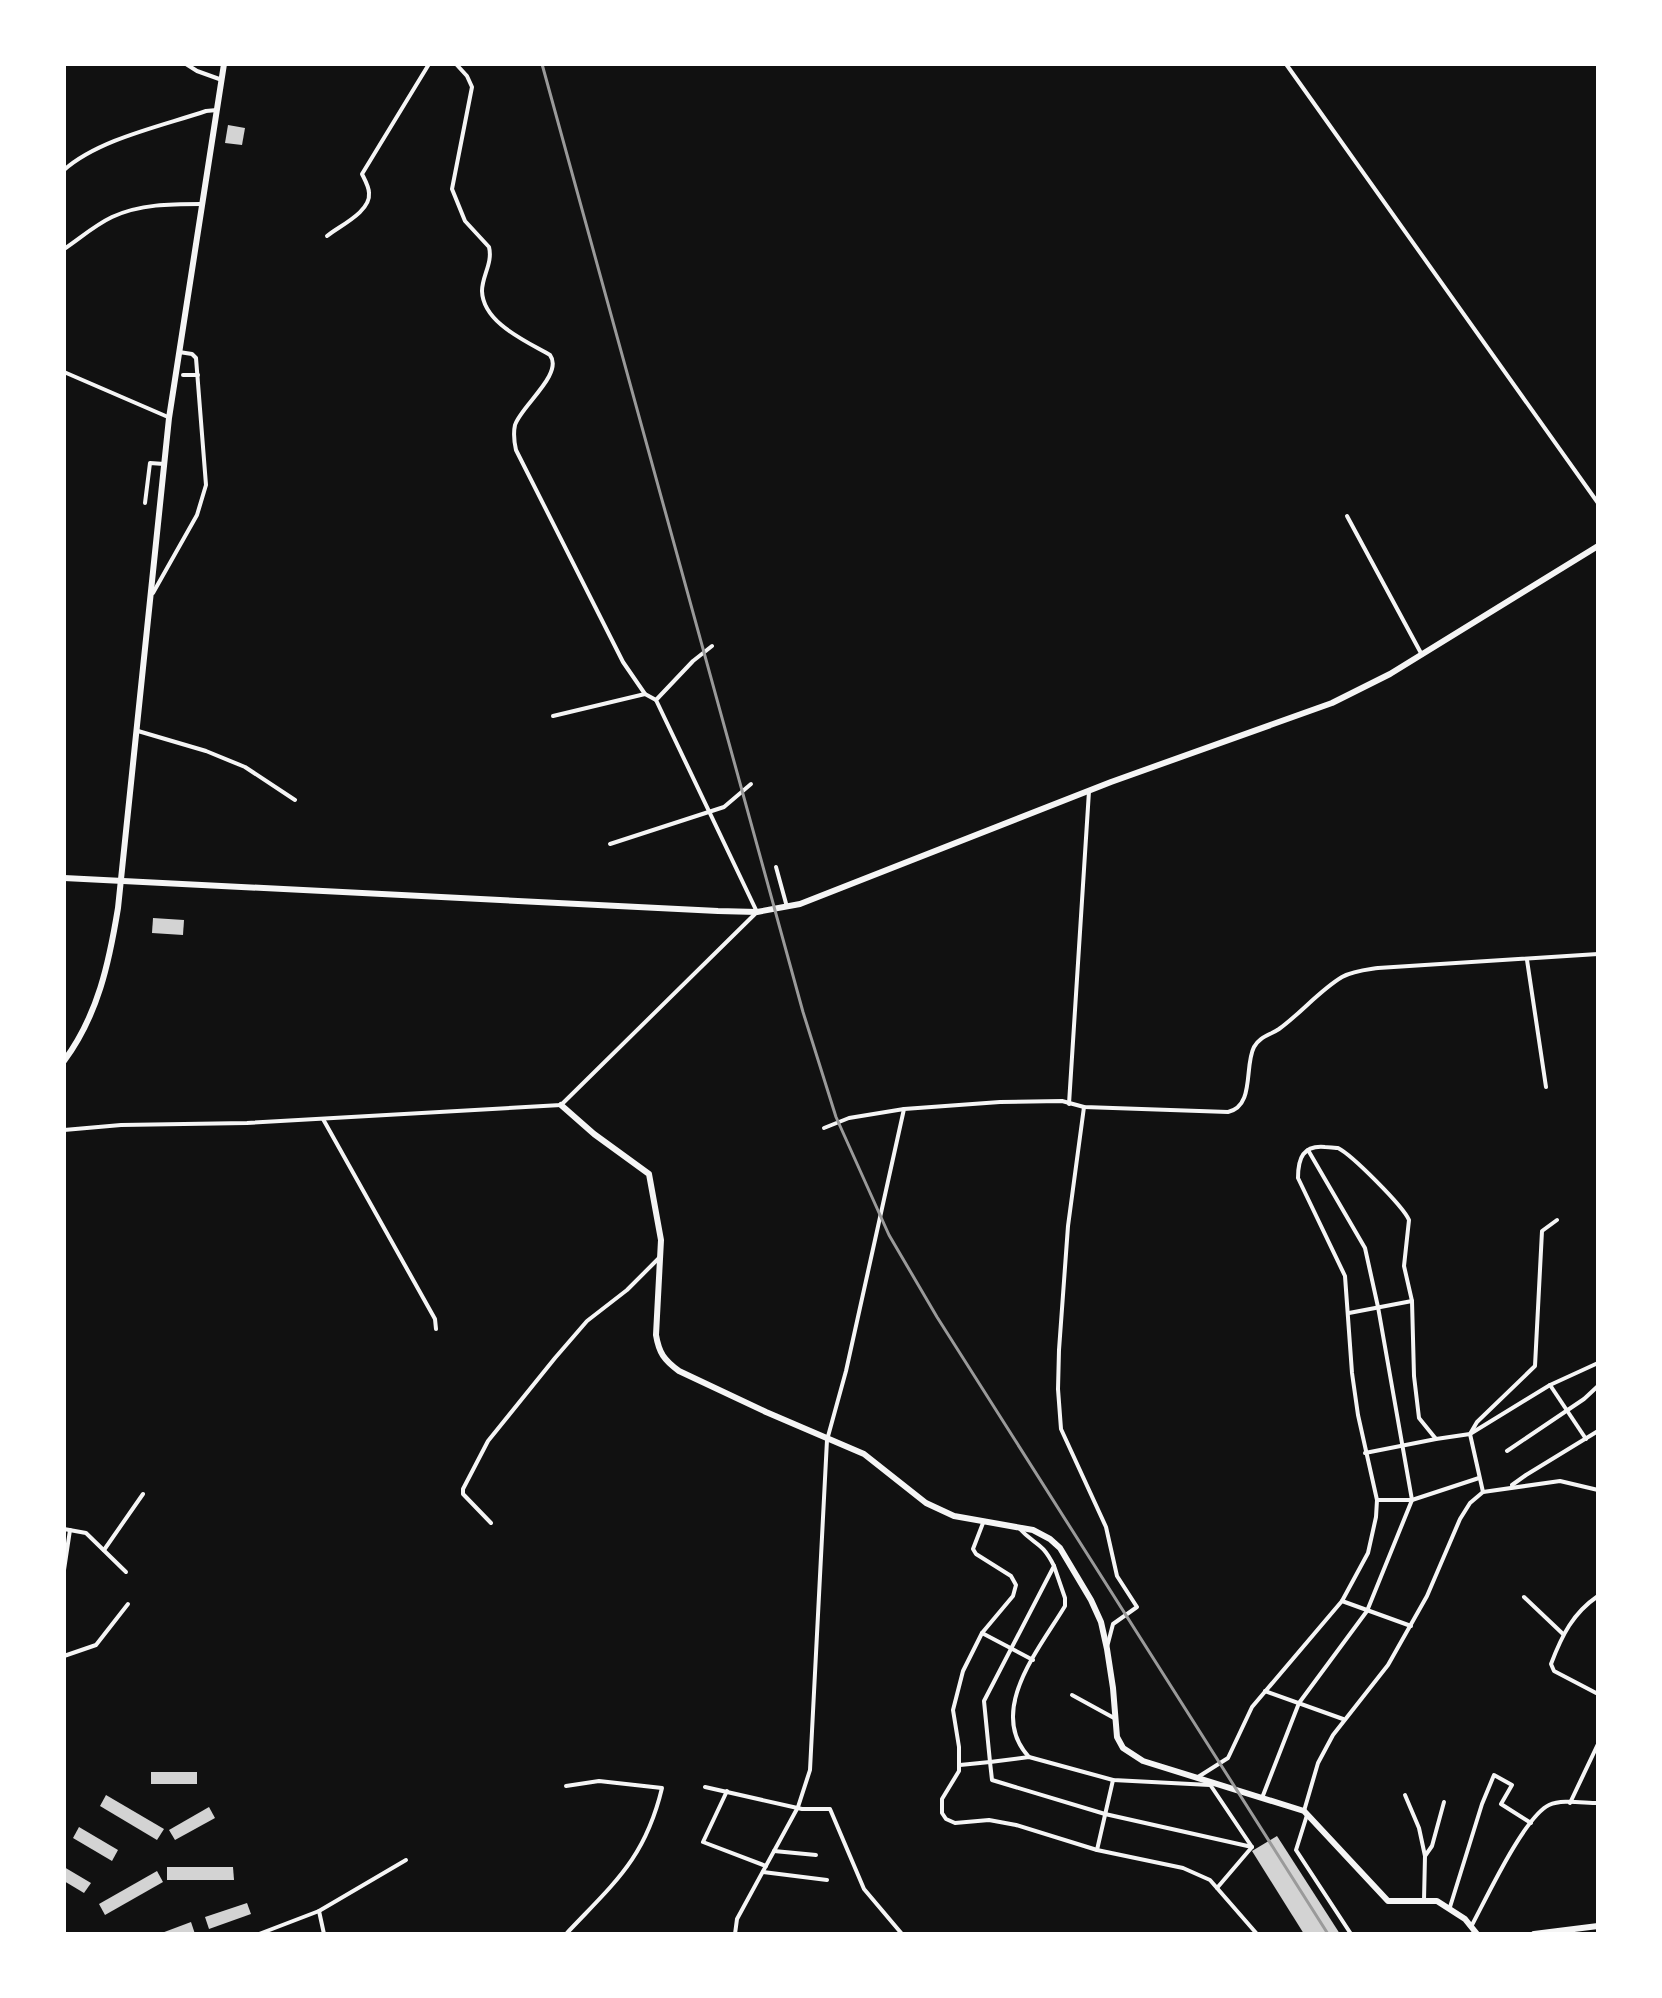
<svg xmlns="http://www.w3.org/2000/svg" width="1662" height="1998" viewBox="0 0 1662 1998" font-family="Merriweather,serif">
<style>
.building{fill:#d3d3d3}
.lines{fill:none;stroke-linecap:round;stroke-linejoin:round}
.minor{stroke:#f5f5f5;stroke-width:4}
.primary{stroke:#f5f5f5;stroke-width:6}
.trunk{stroke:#f5f5f5;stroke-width:6}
.rail{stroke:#9a9a9a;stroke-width:3}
</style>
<rect width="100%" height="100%" fill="#111"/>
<!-- building -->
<g class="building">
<polygon points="228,125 245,128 242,145 225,143"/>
<polygon points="153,918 184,920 183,935 152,933"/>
<rect x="151" y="1772" width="46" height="12"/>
<polygon points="106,1795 164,1829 157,1840 100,1806"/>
<polygon points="209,1807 215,1818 175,1840 169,1830"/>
<polygon points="79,1827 118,1850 112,1861 73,1838"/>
<polygon points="1277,1836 1340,1934 1304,1934 1252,1851"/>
<polygon points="64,1867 91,1883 84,1893 64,1881"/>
<polygon points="167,1867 233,1867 234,1880 167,1880"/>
<polygon points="157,1871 163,1882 105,1915 99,1904"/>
<polygon points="247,1903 251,1914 209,1929 205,1917"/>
<polygon points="191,1922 195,1934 159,1934"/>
</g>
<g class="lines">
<!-- minor -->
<g class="minor">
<polyline points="186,64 197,71 222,80"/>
<path d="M456,64L467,76L472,87L452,189L465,221L489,247C493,263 482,276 482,291C483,323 526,341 550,355C564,374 521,406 515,425C513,434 514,441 516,450L623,662L645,694L656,700"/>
<polyline points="1286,64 1598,503"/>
<path d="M64,170C99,139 162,126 206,111L217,110"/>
<path d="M327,236C339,226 371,212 369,193C369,187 365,180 362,174L429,64"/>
<path d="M64,249C79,239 95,225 112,217C140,204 171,204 201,204"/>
<polyline points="64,372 168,417"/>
<polyline points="183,375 198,375"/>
<polyline points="145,503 150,463 164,464"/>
<polyline points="1347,516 1422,655"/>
<polyline points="153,593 197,515 206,485 196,358 192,354 179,352"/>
<polyline points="553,716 645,694"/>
<polyline points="138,731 206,751 245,767 295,800"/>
<polyline points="610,844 724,807 751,784"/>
<polyline points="776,867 787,907"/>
<polyline points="1527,960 1546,1087"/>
<polyline points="1069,1104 1089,791"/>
<polyline points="1084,1107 1068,1226 1059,1350 1058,1389 1061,1429 1106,1527 1117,1576 1137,1607 1113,1624 1107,1647"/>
<polyline points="323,1119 435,1319 436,1329"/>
<polyline points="824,1128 849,1118 904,1109"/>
<polyline points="64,1130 121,1125 247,1123 561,1105 757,912 656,700 693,661 712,646"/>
<polyline points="1349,1313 1412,1301"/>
<polyline points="1550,1385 1586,1439"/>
<polyline points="1507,1451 1584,1399 1598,1386"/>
<polyline points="1365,1453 1436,1439"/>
<polyline points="1512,1485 1526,1475 1598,1431"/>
<polyline points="1483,1492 1470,1434 1477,1422 1535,1366 1542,1231 1557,1220"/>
<polyline points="1377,1500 1412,1500 1479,1478"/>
<polyline points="491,1523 463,1494 463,1489 488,1441 555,1358 587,1321 627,1290 661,1256"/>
<polyline points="983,1523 973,1549 976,1554 1011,1576 1016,1585 1013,1596 982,1633 963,1671 953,1710 959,1747 959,1771 942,1799 942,1813 946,1819 955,1823 989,1820 1016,1825 1097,1850"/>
<path d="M1019,1528C1035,1546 1041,1540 1054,1566L984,1701L990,1762L1029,1757L1113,1780L1210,1785"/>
<polyline points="64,1529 86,1533 126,1572"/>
<polyline points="104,1550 143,1494"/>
<polyline points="64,1570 70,1530"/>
<path d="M1598,1596C1573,1613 1562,1635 1551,1664L1554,1671L1598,1694"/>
<polyline points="1524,1597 1563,1634"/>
<polyline points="1342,1601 1411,1626"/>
<polyline points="982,1633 1033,1660"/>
<polyline points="64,1656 96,1645 128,1604"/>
<polyline points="1265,1691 1343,1719"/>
<polyline points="1072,1695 1114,1718"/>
<path d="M1029,1757C986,1711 1040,1648 1065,1606V1598L1054,1566"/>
<polyline points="960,1765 990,1762 992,1780 1105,1814 1252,1847"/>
<path d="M1198,1777L1228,1758L1252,1707L1342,1601L1368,1553L1376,1517L1377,1500L1358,1415L1352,1373L1345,1276L1298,1178C1298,1158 1303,1145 1325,1147C1326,1147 1337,1148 1338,1148C1352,1155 1403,1206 1409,1220L1404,1266L1412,1301L1414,1376L1419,1418L1436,1439L1470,1434L1550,1385L1598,1363"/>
<polyline points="1113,1780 1097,1850 1183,1868 1210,1880 1257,1934"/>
<polyline points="1211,1786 1252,1847 1217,1888"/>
<polyline points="705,1787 802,1809 830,1809 864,1889 902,1934"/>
<polyline points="727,1791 703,1842 766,1866"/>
<polyline points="1405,1795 1419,1828 1425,1856 1424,1900"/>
<polyline points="1262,1798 1299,1703 1367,1611 1412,1500 1378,1307 1365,1248 1308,1150"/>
<polyline points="1570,1803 1598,1744"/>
<polyline points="1304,1811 1318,1763 1333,1735 1388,1665 1427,1596 1460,1519 1470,1503 1483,1492 1560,1481 1598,1490"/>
<polyline points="1307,1815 1296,1850 1351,1934"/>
<polyline points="774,1851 816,1855"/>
<polyline points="1425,1856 1432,1846 1444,1802"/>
<polyline points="763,1872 827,1880"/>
<polyline points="1450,1907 1482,1804 1494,1775 1512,1785 1501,1804 1531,1823"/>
<polyline points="319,1911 324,1934"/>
<path d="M1472,1925C1486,1899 1524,1817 1549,1805C1562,1799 1583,1803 1598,1803"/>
<polyline points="259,1934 319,1911 406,1860"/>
<path d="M566,1934C614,1883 645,1859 662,1788L599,1781L566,1786"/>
<path d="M735,1934L737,1919L798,1807L810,1770L827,1440L846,1371L904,1109L1000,1102L1062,1101L1084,1107L1228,1112C1255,1106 1244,1066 1254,1047C1259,1037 1270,1035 1279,1029C1300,1014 1320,990 1342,977C1353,971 1365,970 1378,968L1598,954"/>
</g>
<!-- primary -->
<g class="primary">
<path d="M64,1061C98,1015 109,963 118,908L169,418L224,64"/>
<path d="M561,1105L594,1134L649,1174L661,1240L656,1335C659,1353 664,1360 679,1371L766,1412L864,1454L926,1503L954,1516L1033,1530L1050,1539L1060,1548L1091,1600L1101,1622L1107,1649L1113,1688L1117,1737L1123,1748L1143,1761L1304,1811L1388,1901H1437L1465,1919L1477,1934"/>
<polyline points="1534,1934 1598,1926"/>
</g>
<!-- trunk -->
<polyline class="trunk" points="64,878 718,911 757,912 800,904 1111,782 1332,703 1390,674 1598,546"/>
<!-- rail -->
<polyline class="rail" points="542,64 803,1012 836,1117 889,1235 937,1317 1328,1934"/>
</g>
<!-- border -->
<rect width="1662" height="1998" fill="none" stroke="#ffffff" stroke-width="132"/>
</svg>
